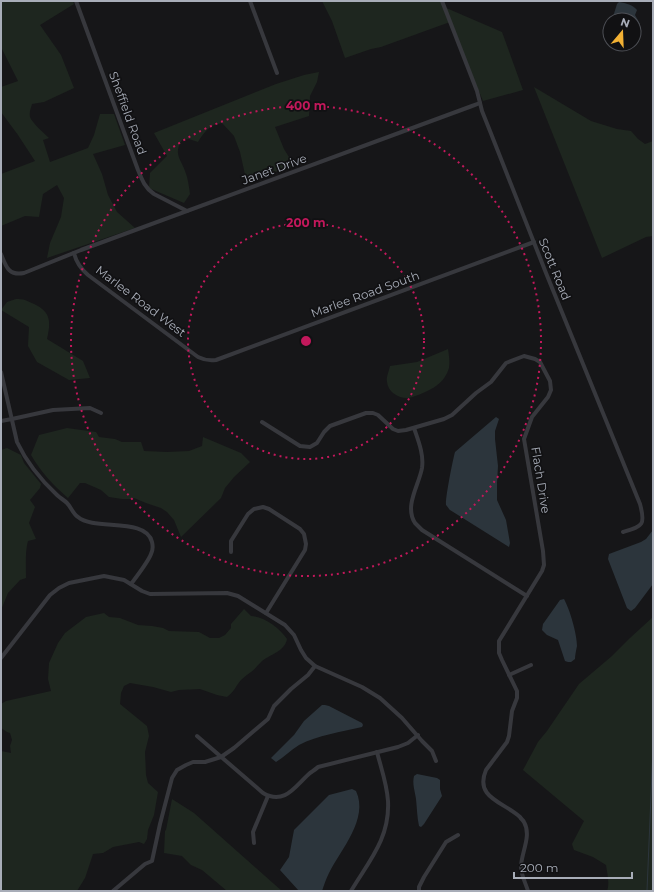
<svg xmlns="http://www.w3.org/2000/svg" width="654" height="892" viewBox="0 0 654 892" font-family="Montserrat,sans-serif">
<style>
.green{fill:#1e261f}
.water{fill:#2c353c}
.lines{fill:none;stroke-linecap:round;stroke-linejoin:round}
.stream{stroke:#2c353c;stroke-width:1}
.minor{stroke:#37383d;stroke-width:4}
.ring{fill:none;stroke:#c2185b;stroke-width:2;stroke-dasharray:2 4}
.labels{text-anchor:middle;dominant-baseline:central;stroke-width:3.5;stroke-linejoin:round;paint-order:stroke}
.street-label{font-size:12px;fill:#a8adb8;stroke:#111113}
.centre{fill:#c2185b;stroke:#111113;stroke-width:2}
.ring-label{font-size:12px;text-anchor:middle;font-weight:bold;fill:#c2185b;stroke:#111113;stroke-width:3.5;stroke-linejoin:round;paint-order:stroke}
</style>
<rect width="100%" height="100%" fill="#161618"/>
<!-- green -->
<g class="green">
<path d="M1,1H73L74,4L40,25L61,55L74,88L44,102L32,104C31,108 29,112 30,117C32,123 44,133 49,138L43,140L50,162L88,148L94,135L100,114H114L125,145L93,154L102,174L108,195L117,212L135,228L47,258L50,243L61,217L64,198L57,185L43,194L39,217L25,216L1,226V174L35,161L18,135L1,112V87L18,81L1,47Z"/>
<polygon points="322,1 442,1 444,7 502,32 523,90 483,101 450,22 381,47 371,49 345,58 332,21"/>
<path d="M319,72L317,82L310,96L309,116L275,127L284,149L295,167L246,179L240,152L234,136L222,123C209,125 205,131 198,142L189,139L182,140C173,154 181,159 185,171C188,178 189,187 190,194L184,203L149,188L150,173L167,156L154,133L276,84L304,75Z"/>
<polygon points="534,87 591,121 617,129 631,131 638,139 645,144 653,141 653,236 646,237 602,258"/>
<path d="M16,299C19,299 23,299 25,300C28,301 31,303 34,304C51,312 51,322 47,339L83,361L90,378L69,380L37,362L28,346L29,327L1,310L7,302Z"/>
<path d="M448,349C449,355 450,362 449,368C447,375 442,382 436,386C431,390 413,398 407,398C398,398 388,392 387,382C386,377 389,371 390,366L417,362Z"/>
<path d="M67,428L96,432L99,437L115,439L122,442H141L144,451L167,452L189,451L202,446L203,437L241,453L250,462L234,477L225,488L221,498L181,537L174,520L167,512L161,508L146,503L134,498L130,499H122L109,497L101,490L85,483H80L68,498C53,485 41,472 31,455L39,435Z"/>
<path d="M7,448L21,455L24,463L41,484L40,488L30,500L35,507L29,523L36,539L28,541C25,551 26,567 26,578L20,580L8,593L1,610V450Z"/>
<path d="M244,609L251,616C265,617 279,628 287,639C285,651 271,654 262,661C258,665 255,669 251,672C247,675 244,677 241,680C235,687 235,691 227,697L217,695L200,689L179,690L171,692L153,687L130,683L124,686L121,693L120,704L147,726L149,736L145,752L146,775L148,783L158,792L154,815L148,830L147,839L144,844L139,842L113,847L103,853L93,854L85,878L77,891H1V751L11,753L10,746L12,740L10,733L7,732L1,728V704L6,701L51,691L48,679L49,663L58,643L65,633L86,617L104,613L109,617L120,618L138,625L152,626L163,628L169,631L199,632L210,638H219L225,635L231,628V624Z"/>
<path d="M653,617V891H607C610,883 607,873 606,865L593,857L574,850L572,844L584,821L523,770L538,742L547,731L579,684L612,656L630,638Z"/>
<polygon points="172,799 194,813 282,891 227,891 202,870 191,865 182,856 164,853 165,831 166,830"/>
</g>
<!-- water -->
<g class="water">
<path d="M619,2C626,3 633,5 637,10L635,15L640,24L637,31L634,33V20H612L617,4Z"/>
<path d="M496,417L499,419L495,431V439L498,466L497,483V500L506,520L510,543L509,547L450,510C449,509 447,506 446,505C445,499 453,459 455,452Z"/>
<polygon points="653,530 653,584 635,608 631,611 627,608 608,559 609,554 641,542 646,539"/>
<path d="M564,599C570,610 577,634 577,646C576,651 575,655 575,659L571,662H568L565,661L558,640L547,635L542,630L543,624L560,600Z"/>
<path d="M322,705H325L329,706L362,723L363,725L362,727C341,732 318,735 299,745C291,750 284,757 276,762L271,758L294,735L304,721Z"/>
<path d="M417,774L437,778L440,780V789L442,796L424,824L421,827L419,826C417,817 417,808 416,799C415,791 412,784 414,776Z"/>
<path d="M352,789L356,791C369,819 341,849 329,873C326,879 324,885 322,891H299L280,870L289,857L294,830L329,795Z"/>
</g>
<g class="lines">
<!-- stream -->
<polyline class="stream" points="647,891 653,748"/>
<!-- minor -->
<g class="minor">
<path d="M76,1L138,170C142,180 145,188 154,194L187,211"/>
<polyline points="250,1 277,73"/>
<path d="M442,1L477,91L482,111L490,131L546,273L640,504C646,526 642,526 623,532"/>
<path d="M74,253C76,262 81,269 88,275L198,357C204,360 209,361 216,360L534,242"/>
<path d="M1,254C6,266 8,276 24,273L81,250L472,106L480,103"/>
<path d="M1,372L17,442C26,461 42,481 57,495C60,498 64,500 67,503C71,507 73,514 78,517C94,531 146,517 152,542C153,546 153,550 151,554C148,562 137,576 131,584"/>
<polyline points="1,421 12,419 53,410 90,408 101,413"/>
<path d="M262,422L300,446L310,447L317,443L324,432L330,426L366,413H373L378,415L393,429L398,431L406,430L444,419L452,415L476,393L491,382L506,363L524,356L535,359L540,362L550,381L551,390L548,397L532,417L524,439L543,551L544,565L542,571L499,641V653L502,660L517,691V698L512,711L509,736L507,742L486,770C474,798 504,802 520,817C521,819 523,820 524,822C532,836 521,853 521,867C521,875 526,884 528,891"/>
<path d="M414,428C418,440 424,454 422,468C419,485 404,506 415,523C417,525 420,528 422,530L527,596"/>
<polyline points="231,552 231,541 248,514 254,509 263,507 269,509 300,529 304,534 306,544 305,550 266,613"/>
<polyline points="1,658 50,595 59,588 69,583 104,576 124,580 142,591 150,594 227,593 238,596 285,625 294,635 301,650 306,658 315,666 362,687 380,698 402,718 422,741 432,751 436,761"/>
<polyline points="509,675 531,665"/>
<path d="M197,736L263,793C285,806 296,785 310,773C313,771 316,769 318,767L398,747L408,743L418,735"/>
<polyline points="254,843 253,832 268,796"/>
<polyline points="113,891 145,864 152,861 160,824 172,778 177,770 186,765 193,762 205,762 221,757 234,748 268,719 274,706 291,689 308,675 315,666"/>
<path d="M351,891C369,861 390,838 388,801C387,784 381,768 377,752"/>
<polyline points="419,891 419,887 424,877 446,842 458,835"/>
</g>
</g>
<!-- distance rings -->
<g class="ring">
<circle cx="306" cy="341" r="118"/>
<circle cx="306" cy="341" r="235"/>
</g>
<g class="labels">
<!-- street labels -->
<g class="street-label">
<text transform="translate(128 113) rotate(70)">Sheffield Road</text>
<text transform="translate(274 169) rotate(-20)">Janet Drive</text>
<text transform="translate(555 269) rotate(68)">Scott Road</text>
<text transform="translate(365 294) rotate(-20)">Marlee Road South</text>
<text transform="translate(141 301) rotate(37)">Marlee Road West</text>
<text transform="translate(541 480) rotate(81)">Flach Drive</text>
</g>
</g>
<circle cx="306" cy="341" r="6" class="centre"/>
<g class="ring-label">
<text x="306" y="110">400 m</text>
<text x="306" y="227">200 m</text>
</g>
<!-- border -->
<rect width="654" height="892" fill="none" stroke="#a8adb8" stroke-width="4"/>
<!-- north arrow -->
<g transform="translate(622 32) rotate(19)"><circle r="19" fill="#111113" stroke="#4d4f55"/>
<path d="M0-3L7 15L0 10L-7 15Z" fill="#f2b134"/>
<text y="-6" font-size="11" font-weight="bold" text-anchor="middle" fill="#a8adb8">N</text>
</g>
<!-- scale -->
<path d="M514 872v6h118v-6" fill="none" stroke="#a8adb8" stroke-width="2"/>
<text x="520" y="872" font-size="12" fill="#a8adb8" stroke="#111113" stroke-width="3" paint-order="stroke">200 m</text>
</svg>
